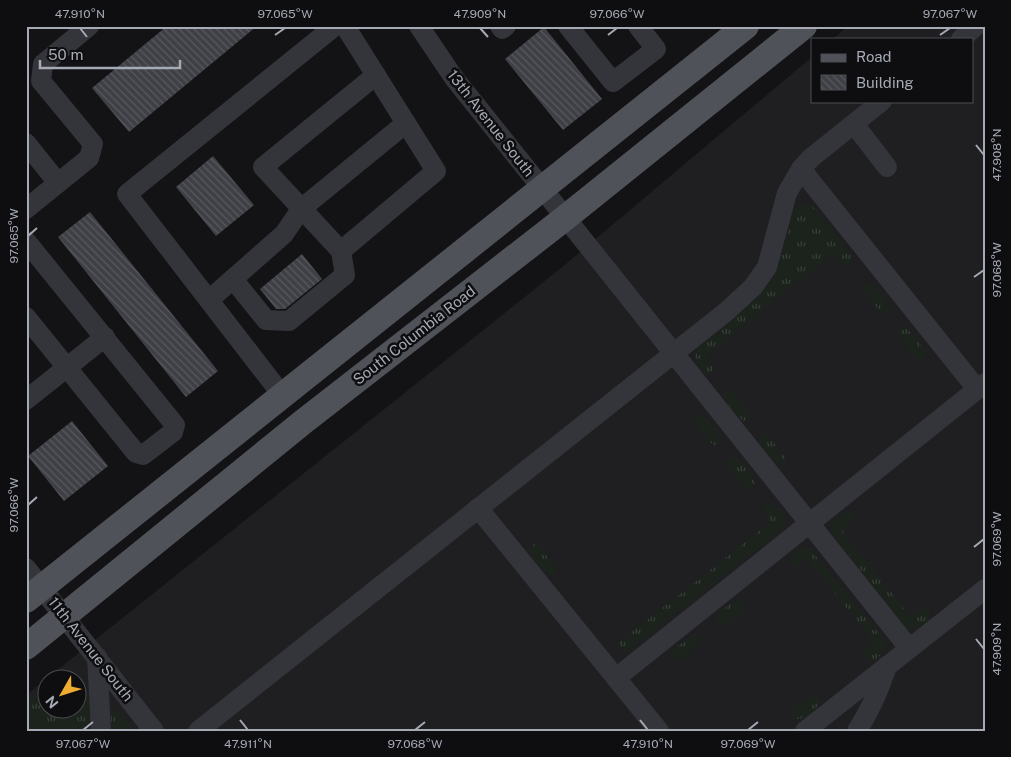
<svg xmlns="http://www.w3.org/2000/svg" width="1011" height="757" viewBox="0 0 1011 757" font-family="'Public Sans',sans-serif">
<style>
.built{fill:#1f1f22;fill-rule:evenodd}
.grass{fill:url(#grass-tufts)}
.building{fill:url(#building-back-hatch)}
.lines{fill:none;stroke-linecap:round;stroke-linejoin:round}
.minor{stroke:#34353a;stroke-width:20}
.major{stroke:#505259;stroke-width:26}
.ticks{fill:none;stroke:#a5aab5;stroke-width:2}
.labels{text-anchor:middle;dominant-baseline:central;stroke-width:5;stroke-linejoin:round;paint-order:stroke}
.street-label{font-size:15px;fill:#a5aab5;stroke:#0e0e10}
.neatline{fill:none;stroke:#a5aab5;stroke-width:2}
.ticks-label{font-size:12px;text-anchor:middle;fill:#a5aab5}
</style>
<defs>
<pattern id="grass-tufts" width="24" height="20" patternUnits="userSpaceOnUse" patternTransform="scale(1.25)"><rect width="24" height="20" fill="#1b231c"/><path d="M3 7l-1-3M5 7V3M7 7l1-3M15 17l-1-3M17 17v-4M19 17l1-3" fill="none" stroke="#39403b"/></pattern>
<pattern id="building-back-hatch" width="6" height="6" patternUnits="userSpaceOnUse" patternTransform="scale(1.25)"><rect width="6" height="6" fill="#3f4045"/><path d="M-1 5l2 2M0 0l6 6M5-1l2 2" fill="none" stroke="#58595e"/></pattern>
</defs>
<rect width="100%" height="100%" fill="#131315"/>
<!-- built -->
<path class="built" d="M848,26H985V731H26V695L561,268L812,57V101H972V39H833ZM48,680H78V710H48Z"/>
<!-- grass -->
<g class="grass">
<path d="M806,204L813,207L851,254L852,259L849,266L843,265L832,254L705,356L714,368L713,371L707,374C697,367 694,361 696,350L746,308L768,283L782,255L787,237L791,213L797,207Z"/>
<path d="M868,283C877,288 887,300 890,310L888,314L885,315L881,313L862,288Z"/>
<path d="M904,327C912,332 922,344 925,354L923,358L920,359L916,358L897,332Z"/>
<path d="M728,389L732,390L751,416L744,421C736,416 726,403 723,394Z"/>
<path d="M698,413C707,418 717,430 720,440L718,444L714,445L711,443L692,418Z"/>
<path d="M764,433L768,435L787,460L780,465C771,460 762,448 758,438Z"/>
<path d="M733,457C742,461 751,474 755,484C752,488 750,490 745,488L726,462Z"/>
<path d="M770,503C780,510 789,519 781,530L626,653L618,643L771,522L763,507Z"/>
<path d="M848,512L853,515L854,520L842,531L910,616L921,608H926L929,613V620L916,629L910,630L905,627L832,533C829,522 838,516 848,512Z"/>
<path d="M535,544L539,545L557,571L551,576C542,571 532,558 529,549Z"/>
<path d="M806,547L810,549L885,641C887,652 880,657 871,662L867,661L864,653L874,643L807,558L793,568L789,561C792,553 798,549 806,547Z"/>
<polygon points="738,600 742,601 746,605 745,609 725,626 721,627 717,619 719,614 726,607"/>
<polygon points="694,634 699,636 702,640 701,643 681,660 677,661 673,653 675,648"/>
<path d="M70,670C88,678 92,713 92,731H26V704L47,688L48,710H78V680L58,679Z"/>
<path d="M815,693L820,702C815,712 799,726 790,715L791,711L812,695Z"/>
<polygon points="111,711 118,711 134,731 111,731"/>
</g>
<!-- building -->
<g class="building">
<polygon points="167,26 257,26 129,132 92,88"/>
<polygon points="544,27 602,99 563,130 505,59"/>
<polygon points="213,156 254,205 216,236 176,187"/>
<polygon points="90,212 218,371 186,397 58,237"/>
<polygon points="302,254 322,279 285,309 276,309 260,289"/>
<polygon points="72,421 108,466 64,501 28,456"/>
</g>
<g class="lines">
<!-- minor -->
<g class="minor">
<polyline points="419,26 454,78 909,648"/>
<polyline points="500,26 502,29 506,26"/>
<polyline points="568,26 613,82 656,49 638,26"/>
<polyline points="961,39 976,26"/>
<polyline points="854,124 887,167"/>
<polyline points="26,143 58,183"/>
<polyline points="801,169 977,389"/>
<polyline points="26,209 89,158 93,144 41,81 43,64 89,26"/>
<polyline points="26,241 175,425 173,432 143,455 136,453 26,317"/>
<polyline points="341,251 263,167 376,75"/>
<polyline points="233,279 266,320 289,321 345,275 341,251 436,171 345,26"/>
<polyline points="209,300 284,234 301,209 406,123"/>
<polyline points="282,395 127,194 335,26"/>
<polyline points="26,400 105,337"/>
<polyline points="478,508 659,731"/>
<polyline points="26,568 154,731"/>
<polyline points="97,657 101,731"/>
<polyline points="616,678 985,383"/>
<polyline points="198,731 727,311 753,287 767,267 787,193 801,169 811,158 882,101"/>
<polyline points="805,731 985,589"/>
<path d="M857,731C871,709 879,691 887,666"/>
</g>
<!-- major -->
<g class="major">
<polyline points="26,600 746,26"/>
<polyline points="26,647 303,422 565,218 804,26"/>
</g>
</g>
<!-- ticks -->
<path class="ticks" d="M80,28L87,37M480,28L488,37M275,35L285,28M608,35L617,28M940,35L950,28M976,145L984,155M28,236L37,228M974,277L984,270M28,505L37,497M974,547L984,539M976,639L984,649M240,720L248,730M640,720L648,730M83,730L93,722M415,730L425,722M748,730L758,722"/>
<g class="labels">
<!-- street labels -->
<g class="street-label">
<text transform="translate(491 123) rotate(52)">13th Avenue South</text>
<text transform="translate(414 335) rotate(-38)">South Columbia Road</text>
<text transform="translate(91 649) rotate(52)">11th Avenue South</text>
</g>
</g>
<!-- border -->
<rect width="1011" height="757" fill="none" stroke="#0e0e10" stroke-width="55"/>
<!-- legend -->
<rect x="811" y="38" width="162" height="65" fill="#0e0e10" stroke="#4a4c52"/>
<rect x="821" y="54" width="25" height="8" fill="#505259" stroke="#4a4c52"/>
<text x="856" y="62" font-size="15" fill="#a5aab5">Road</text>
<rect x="821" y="75" width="25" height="15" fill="url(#building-back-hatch)" stroke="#4a4c52"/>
<text x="856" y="88" font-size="15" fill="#a5aab5">Building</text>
<!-- north arrow -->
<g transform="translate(62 694) rotate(231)"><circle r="24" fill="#0e0e10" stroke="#4a4c52"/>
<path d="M0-4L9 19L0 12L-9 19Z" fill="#f0ac30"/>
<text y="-8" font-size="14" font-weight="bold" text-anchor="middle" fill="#a5aab5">N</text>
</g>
<!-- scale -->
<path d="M40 60v8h140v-8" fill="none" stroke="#a5aab5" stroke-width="2.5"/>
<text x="48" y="60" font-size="15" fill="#a5aab5" stroke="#0e0e10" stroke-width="4" paint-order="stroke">50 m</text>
<rect x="28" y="28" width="956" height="702" class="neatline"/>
<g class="ticks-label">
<text x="80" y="18">47.910°N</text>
<text x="285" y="18">97.065°W</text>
<text x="480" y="18">47.909°N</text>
<text x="617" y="18">97.066°W</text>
<text x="950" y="18">97.067°W</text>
<text transform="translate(997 155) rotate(-90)" y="4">47.908°N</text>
<text transform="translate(14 236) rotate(-90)" y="4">97.065°W</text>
<text transform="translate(997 270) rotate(-90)" y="4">97.068°W</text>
<text transform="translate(14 505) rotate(-90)" y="4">97.066°W</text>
<text transform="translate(997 539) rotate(-90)" y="4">97.069°W</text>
<text transform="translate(997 649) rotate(-90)" y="4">47.909°N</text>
<text x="83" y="748">97.067°W</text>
<text x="248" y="748">47.911°N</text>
<text x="415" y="748">97.068°W</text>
<text x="648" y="748">47.910°N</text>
<text x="748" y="748">97.069°W</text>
</g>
</svg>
